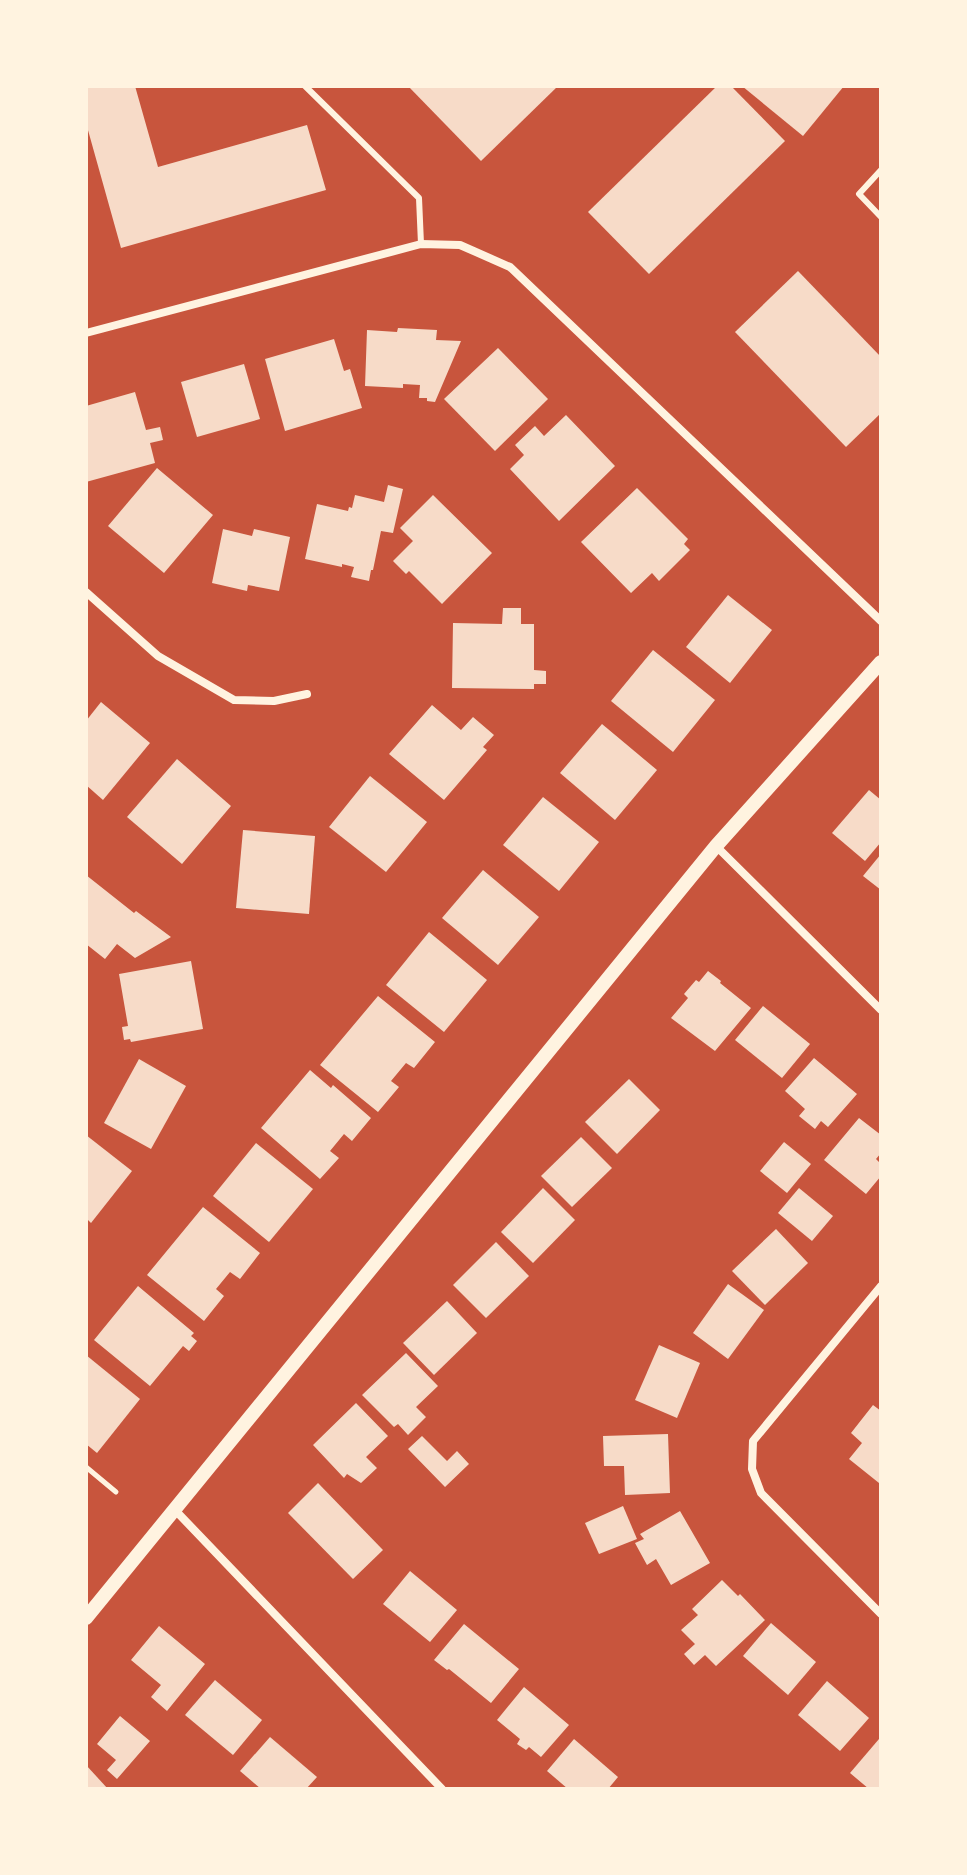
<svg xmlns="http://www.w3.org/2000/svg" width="967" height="1875" viewBox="0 0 967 1875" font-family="Quicksand,sans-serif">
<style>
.building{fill:#f7dbc8}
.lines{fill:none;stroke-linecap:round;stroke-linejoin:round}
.path{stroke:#fff3e0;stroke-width:5}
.service{stroke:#fff3e0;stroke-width:6}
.minor{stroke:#fff3e0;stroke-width:8}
.tertiary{stroke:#fff3e0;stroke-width:14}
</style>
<rect width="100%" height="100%" fill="#c8553d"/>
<!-- building -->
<g class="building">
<polygon points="86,86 135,86 158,167 307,125 326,190 121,248 86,123"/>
<polygon points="408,86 558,86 481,161"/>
<polygon points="717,86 731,86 785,141 649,274 588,212"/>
<polygon points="742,86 844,86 803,136"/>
<polygon points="798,271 881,357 881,413 846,447 735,332"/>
<polygon points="398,328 437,330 436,340 461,341 435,402 427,401 427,398 419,398 420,385 403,384 403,388 365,386 367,330 397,332"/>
<polygon points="334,339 344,371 350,369 362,408 285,431 265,359"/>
<polygon points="498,348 548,399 495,451 444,399"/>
<polygon points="244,364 260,419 197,437 181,382"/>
<polygon points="135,392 146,430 160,427 163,440 150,443 155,463 86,482 86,406"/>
<polygon points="566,415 615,466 559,521 510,469 524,455 515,445 535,426 544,436"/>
<polygon points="157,468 213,515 164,573 108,526"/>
<polygon points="388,485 403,489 393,533 381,531 373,570 371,570 369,581 351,577 354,567 342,564 342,567 305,559 317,504 348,511 349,507 352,508 355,495 384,502"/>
<polygon points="637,488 688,539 684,544 690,550 659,581 652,573 631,593 581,542"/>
<polygon points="433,495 492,553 442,604 409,571 406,574 393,561 413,541 400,528"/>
<polygon points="223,529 252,536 254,529 290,537 279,591 248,585 247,591 212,583"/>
<polygon points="728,595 772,630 730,683 686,647"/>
<polygon points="503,608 521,608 521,624 534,624 534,670 546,671 546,684 534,684 534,689 452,688 453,623 502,624"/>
<polygon points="653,650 715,700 673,752 611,701"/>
<polygon points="101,702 150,743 103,800 86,785 86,721"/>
<polygon points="432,705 461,730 473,717 494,735 483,747 487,750 444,800 389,754"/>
<polygon points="602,724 657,770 615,820 560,773"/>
<polygon points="177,759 231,806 182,864 127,817"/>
<polygon points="370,776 427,822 386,872 329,827"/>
<polygon points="869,790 881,800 881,842 865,861 832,833"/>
<polygon points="543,797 599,842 559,891 503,845"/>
<polygon points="243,830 315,836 309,914 236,908"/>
<polygon points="881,854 881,890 863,876"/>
<polygon points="483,870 539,917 498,965 442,918"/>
<polygon points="86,875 134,913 136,911 171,937 135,958 117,944 105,959 86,944"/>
<polygon points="429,932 487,980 444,1032 386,985"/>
<polygon points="191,961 203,1029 131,1042 130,1039 124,1040 122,1027 128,1026 119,974"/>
<polygon points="708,971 721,981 720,983 751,1008 715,1051 671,1018 688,998 684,994 696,980 699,982"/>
<polygon points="378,996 435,1042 414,1068 406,1063 391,1081 399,1087 378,1112 320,1065"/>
<polygon points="763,1006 810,1044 782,1078 735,1040"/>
<polygon points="814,1058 857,1094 828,1127 821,1121 815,1129 799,1116 805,1109 785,1091"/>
<polygon points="139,1059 186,1086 151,1149 104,1123"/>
<polygon points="310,1070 331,1088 333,1085 371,1118 352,1141 344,1134 330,1151 339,1158 320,1179 261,1128"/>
<polygon points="629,1079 660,1110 617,1154 585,1122"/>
<polygon points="859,1118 881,1135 881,1153 876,1159 881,1164 881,1176 866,1194 824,1160"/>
<polygon points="86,1135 132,1171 91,1223 86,1218"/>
<polygon points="581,1137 612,1168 572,1207 541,1176"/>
<polygon points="784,1142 811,1164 787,1193 760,1171"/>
<polygon points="256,1143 313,1189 269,1242 213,1196"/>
<polygon points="543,1188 575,1220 533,1263 501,1232"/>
<polygon points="799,1188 833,1216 812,1241 778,1213"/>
<polygon points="203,1207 260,1253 240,1279 230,1272 216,1289 224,1296 204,1321 147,1275"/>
<polygon points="776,1229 808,1263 765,1305 732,1271"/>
<polygon points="496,1242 529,1276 486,1318 453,1285"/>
<polygon points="728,1284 764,1310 728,1359 693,1333"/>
<polygon points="138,1286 194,1333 191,1336 197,1341 189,1351 183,1346 150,1386 94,1340"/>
<polygon points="447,1301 477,1333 434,1375 403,1343"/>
<polygon points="659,1345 700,1363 677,1418 635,1400"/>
<polygon points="406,1353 438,1386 416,1407 426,1417 408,1435 398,1424 394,1427 362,1395"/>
<polygon points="86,1355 140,1399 97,1453 86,1444"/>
<polygon points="356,1403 388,1436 366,1457 377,1468 361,1483 347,1474 344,1478 313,1445"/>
<polygon points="873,1405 881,1411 881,1481 879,1483 849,1459 862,1443 851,1433"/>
<polygon points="668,1434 670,1493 625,1495 624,1466 604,1466 603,1436"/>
<polygon points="422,1436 447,1461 457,1451 469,1464 445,1487 408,1449"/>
<polygon points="318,1483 383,1550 353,1579 288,1513"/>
<polygon points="623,1506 637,1539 599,1554 585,1523"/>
<polygon points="680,1511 710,1563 671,1585 656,1559 647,1565 635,1543 644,1539 640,1534"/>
<polygon points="410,1571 457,1610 430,1642 383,1604"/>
<polygon points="722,1580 738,1596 740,1594 765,1620 716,1666 705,1655 694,1665 684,1654 695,1644 681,1630 698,1615 692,1609"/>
<polygon points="771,1623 816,1662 788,1695 743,1656"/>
<polygon points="464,1624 519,1669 491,1703 449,1669 447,1670 434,1660"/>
<polygon points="159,1626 205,1664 167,1711 151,1697 161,1685 131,1660"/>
<polygon points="215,1680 262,1720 233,1755 185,1715"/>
<polygon points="827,1681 869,1718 840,1751 798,1715"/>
<polygon points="524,1687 569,1725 541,1757 529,1747 526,1750 517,1744 520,1739 497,1720"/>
<polygon points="120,1716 150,1741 117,1779 107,1770 116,1760 97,1744"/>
<polygon points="270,1737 317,1777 306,1789 261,1789 240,1771"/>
<polygon points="574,1739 618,1777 608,1789 568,1789 547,1771"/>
<polygon points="879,1739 881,1740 881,1789 869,1789 850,1773"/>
<polygon points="86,1765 108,1789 86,1789"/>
</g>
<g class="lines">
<!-- path -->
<polyline class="path" points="86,1467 116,1492"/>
<!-- service -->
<g class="service">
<polyline points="305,86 419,198 421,244"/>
<polyline points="881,170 859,194 881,217"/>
</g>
<!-- minor -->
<g class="minor">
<polyline points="86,333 421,244 460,245 510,267 881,621"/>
<polyline points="86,592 158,656 234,700 274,701 307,694"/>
<polyline points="716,846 881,1010"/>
<polyline points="881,1286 753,1441 752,1469 761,1493 881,1614"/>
<polyline points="175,1510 442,1789"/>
</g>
<!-- tertiary -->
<polyline class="tertiary" points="86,1618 716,846 881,662"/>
</g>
<!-- border -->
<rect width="967" height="1875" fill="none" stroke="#fff3e0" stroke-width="176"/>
</svg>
